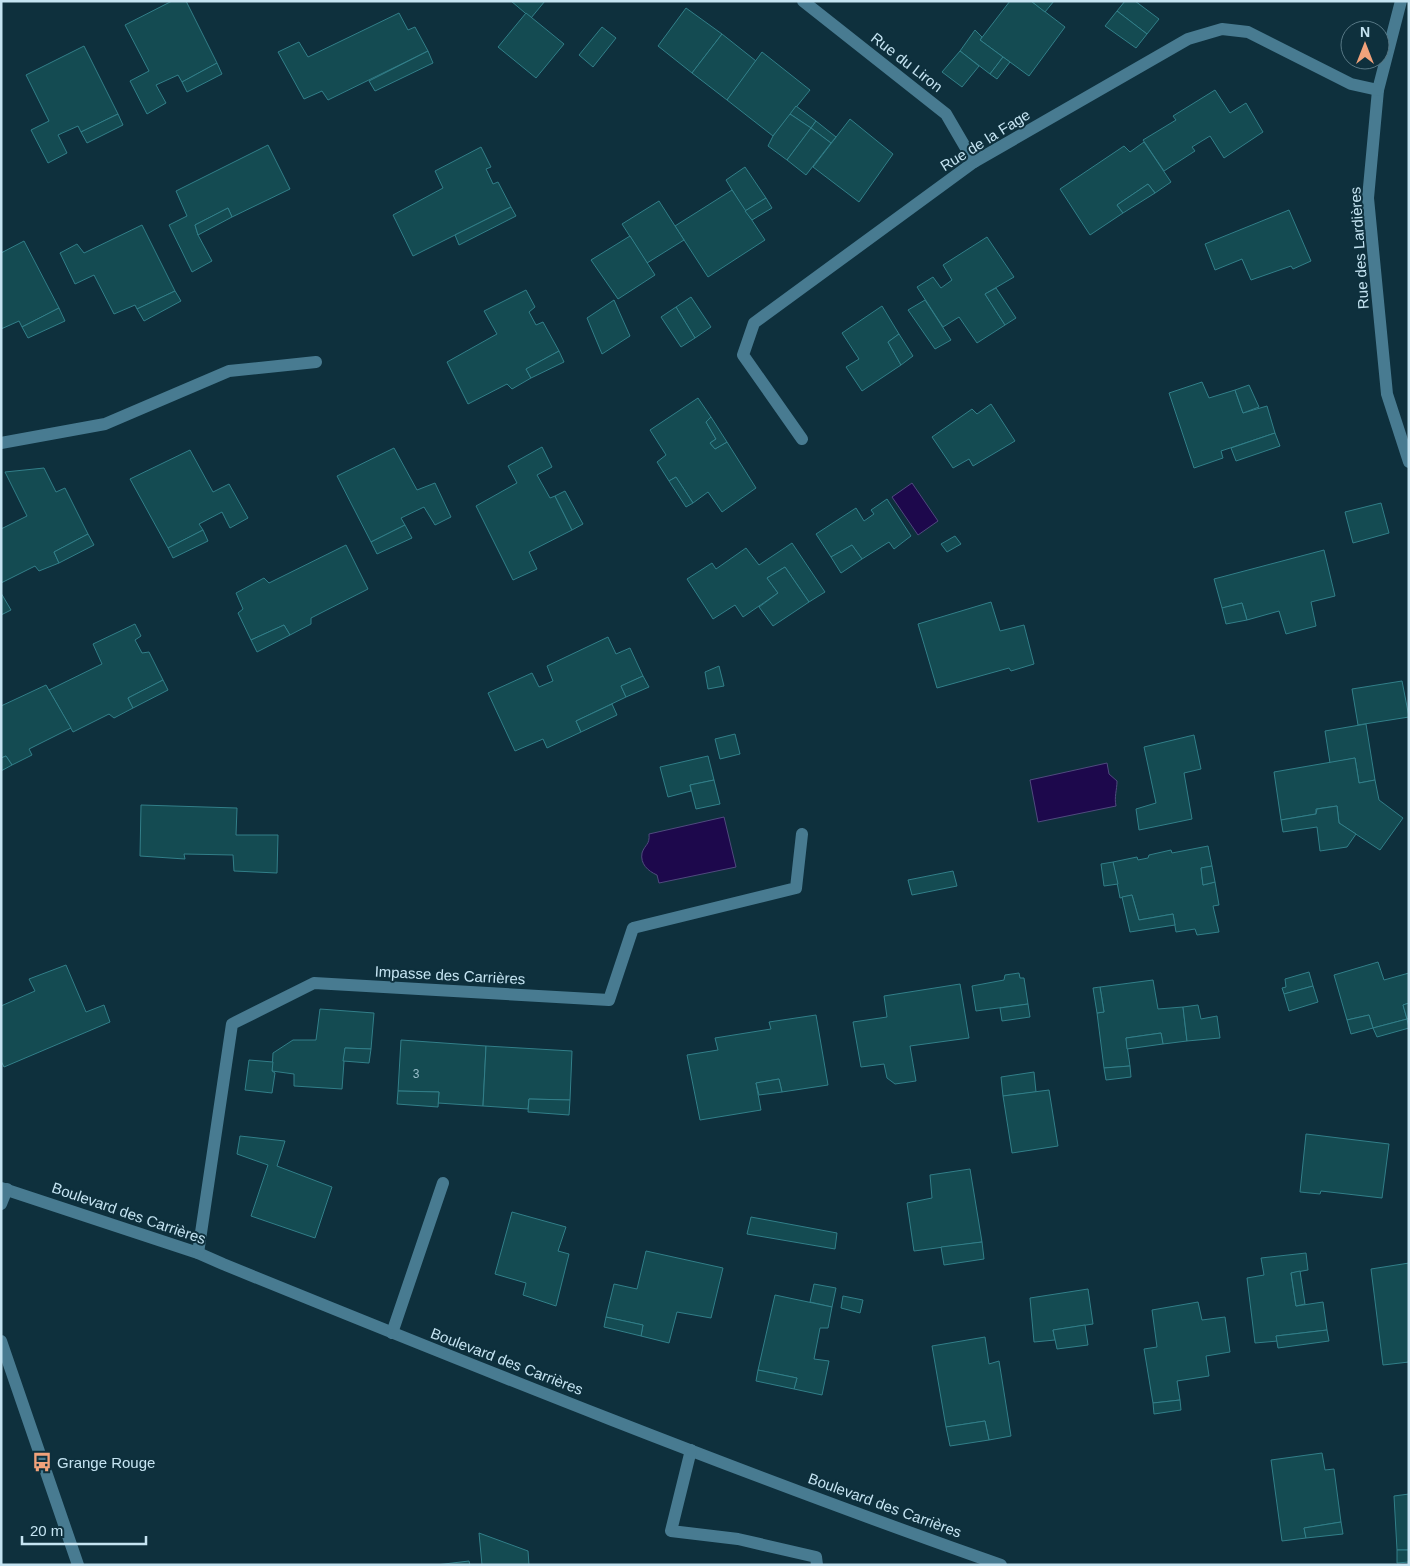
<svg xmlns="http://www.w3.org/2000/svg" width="1410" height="1566" viewBox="0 0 1410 1566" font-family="Helvetica,sans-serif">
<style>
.water{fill:#1d084c;stroke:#4f4a7e}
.building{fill:#144b52;stroke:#327f89}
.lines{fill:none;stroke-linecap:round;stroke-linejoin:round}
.minor{stroke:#487b91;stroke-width:12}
.labels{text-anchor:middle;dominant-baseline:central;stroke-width:4;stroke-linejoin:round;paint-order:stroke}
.number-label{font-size:12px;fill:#99beca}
.street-label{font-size:15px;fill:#c5e4f2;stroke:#0e303d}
.poi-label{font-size:15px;fill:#c5e4f2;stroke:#0e303d;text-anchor:start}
</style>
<rect width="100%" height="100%" fill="#0e303d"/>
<!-- water -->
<g class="water">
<polygon points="912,483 938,521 918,535 892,497"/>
<path d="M1107,763L1109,774L1117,781C1117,790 1114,797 1116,806L1038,822L1030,780Z"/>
<path d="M724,817L736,867L659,883L657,875C648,871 640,864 642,853C645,844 650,845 649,834Z"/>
</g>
<!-- building -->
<g class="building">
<polygon points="172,1 186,1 217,63 182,82 178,75 156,85 166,103 147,114 130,81 149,71 125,25"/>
<polygon points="511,1 545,1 531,18"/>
<polygon points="1010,1 1031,1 1065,27 1029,76 980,40"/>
<polygon points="1031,1 1054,1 1045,12"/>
<polygon points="1125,1 1135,1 1159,19 1147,34 1117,11"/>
<polygon points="686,8 722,34 692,73 658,46"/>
<polygon points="1117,11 1147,34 1136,48 1105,26"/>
<polygon points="399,13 408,30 415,27 428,51 328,100 322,91 304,99 278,52 299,42 308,57"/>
<polygon points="526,13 564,44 536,78 498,47"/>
<polygon points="602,27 616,38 593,67 579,55"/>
<polygon points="975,30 982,37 980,40 1003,57 990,74 960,51"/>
<polygon points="722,34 756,61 727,100 692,73"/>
<polygon points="84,46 118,114 81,132 78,126 58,135 67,153 48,163 31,130 49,121 26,75"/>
<polygon points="428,51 433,63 375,91 369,81"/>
<polygon points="960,51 979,66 962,87 942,72"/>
<polygon points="762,52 810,90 773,136 727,100"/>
<polygon points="1003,57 1010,62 997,79 990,74"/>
<polygon points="217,63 222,74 187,92 182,82"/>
<polygon points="1215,90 1230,113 1246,103 1263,132 1224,158 1210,136 1192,147 1195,151 1164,171 1143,140 1176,120 1173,116"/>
<polygon points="796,106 816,121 811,128 790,114"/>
<polygon points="118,114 123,125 87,143 81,132"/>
<polygon points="790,114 811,128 787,160 768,146 773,136"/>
<polygon points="850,119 893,154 859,202 813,167"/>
<polygon points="816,121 836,137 831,143 811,128"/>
<polygon points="811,128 831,143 806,175 787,160"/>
<polygon points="1144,142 1171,182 1155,193 1148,184 1117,205 1123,213 1090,235 1060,189 1124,146 1130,152"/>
<polygon points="268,145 290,189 232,217 228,208 195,225 198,235 212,261 192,272 169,225 187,216 176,191"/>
<polygon points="481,147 491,167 486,169 493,184 498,182 511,207 413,256 393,215 443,188 435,171"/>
<polygon points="745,167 766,198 745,211 726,180"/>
<polygon points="1148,184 1155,193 1123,213 1117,205"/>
<polygon points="732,190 765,240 708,277 675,226"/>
<polygon points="766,198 772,208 752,220 745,211"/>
<polygon points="659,201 684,240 647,263 622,224"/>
<polygon points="511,207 516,216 459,245 455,235"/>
<polygon points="228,208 232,217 198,235 195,225"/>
<polygon points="1289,210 1311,261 1293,269 1291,266 1251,280 1242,259 1215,270 1205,244"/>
<polygon points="142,225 175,291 137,309 135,305 114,314 94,275 75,284 60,253 77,244 84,253"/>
<polygon points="630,236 655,275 618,299 591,260"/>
<polygon points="987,237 1014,277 985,294 1005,325 977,343 959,317 943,327 917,287 933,277 941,288 952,280 943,265"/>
<polygon points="24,241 59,308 22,327 19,321 1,329 1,253"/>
<polygon points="996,288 1016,318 1005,325 985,294"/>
<polygon points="526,290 535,307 529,312 536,325 543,322 559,351 526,369 531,378 512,389 507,384 468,404 447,362 497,334 484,311"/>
<polygon points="175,291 181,301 144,321 137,309"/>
<polygon points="691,297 711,327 695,338 676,307"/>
<polygon points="614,300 630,336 602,354 587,318"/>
<polygon points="925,300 951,340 935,349 908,310"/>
<polygon points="882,306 899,334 888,342 901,365 862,391 846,367 859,359 842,333"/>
<polygon points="676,307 695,338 681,347 661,317"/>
<polygon points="59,308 65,321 28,338 22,327"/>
<polygon points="899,334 913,356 901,365 888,342"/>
<polygon points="559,351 564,362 531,378 526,369"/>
<polygon points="1202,382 1209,398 1235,390 1243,413 1267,406 1275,433 1221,451 1223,458 1194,468 1169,393"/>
<polygon points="1249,385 1259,407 1243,413 1235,390"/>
<polygon points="698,398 711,417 706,422 716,439 710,443 715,449 727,442 756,488 722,512 708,492 693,503 676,477 669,481 657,462 666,455 650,430"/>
<polygon points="991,404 1015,441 973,466 969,459 953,468 932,437 972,409 977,414"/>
<polygon points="711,417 727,442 715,449 710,443 716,439 706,422"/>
<polygon points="1275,433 1280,446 1236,461 1231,448"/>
<polygon points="542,447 552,467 537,475 550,498 555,496 572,530 529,552 537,569 513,580 476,506 517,483 508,466"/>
<polygon points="394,448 417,490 435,483 451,517 435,525 424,507 401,518 405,525 371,542 337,476"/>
<polygon points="190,450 213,492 229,484 248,518 230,528 222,512 199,524 203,530 168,548 130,479"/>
<polygon points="44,468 56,492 65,488 88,534 54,552 59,563 39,571 35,566 1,583 1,529 27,516 5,472"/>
<polygon points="676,477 693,503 686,507 669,481"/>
<polygon points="565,491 583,524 572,530 555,496"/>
<polygon points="887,499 911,536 894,549 889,542 862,559 852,545 831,557 816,534 856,508 864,521 874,514 871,510"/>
<polygon points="1381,503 1389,533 1353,543 1345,512"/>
<polygon points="405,525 412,538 377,554 371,542"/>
<polygon points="203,530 208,541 173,558 168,548"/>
<polygon points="88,534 94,545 59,563 54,552"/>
<polygon points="955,536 961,544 947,552 941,544"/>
<polygon points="792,543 825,592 809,602 785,567 767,578 778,593 743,617 735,605 713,619 687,579 712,563 716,569 746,548 759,565"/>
<polygon points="346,545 368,589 311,618 311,624 290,635 284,625 251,640 238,613 243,609 236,593 264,578 269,583"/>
<polygon points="852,545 862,559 841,573 831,557"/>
<polygon points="1324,550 1335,596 1311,602 1316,626 1286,634 1279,611 1247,620 1242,603 1222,608 1214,579"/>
<polygon points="785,567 809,602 773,626 759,607 778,593 767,578"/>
<polygon points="1,593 11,610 1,615"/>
<polygon points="991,602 1000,631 1024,625 1034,664 1011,671 1009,668 937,688 918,624"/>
<polygon points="1242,603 1247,620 1226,624 1222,608"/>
<polygon points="135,624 141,636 135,640 142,653 149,652 163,680 128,698 133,708 114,718 109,714 73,732 49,690 102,664 93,644"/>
<polygon points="284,625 290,635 257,652 251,640"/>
<polygon points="608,637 616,654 630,648 643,676 621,686 626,697 576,721 581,732 547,748 543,739 515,751 488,693 532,673 539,687 553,681 547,666"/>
<polygon points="719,666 724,686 708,689 705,672"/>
<polygon points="643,676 649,687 626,697 621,686"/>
<polygon points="163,680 168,690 133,708 128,698"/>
<polygon points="1402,681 1409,717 1358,725 1352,689"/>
<polygon points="46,685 71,728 29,749 32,755 12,765 6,756 1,758 1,706"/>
<polygon points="612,704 617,715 581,732 576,721"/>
<polygon points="1366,724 1375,780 1359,783 1355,758 1330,763 1325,731"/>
<polygon points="735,734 740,754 720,759 715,739"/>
<polygon points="1194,735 1201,769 1184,773 1192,819 1139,830 1136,809 1156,803 1144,747"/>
<polygon points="6,756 12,765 1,771 1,758"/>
<polygon points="708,756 714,780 690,785 691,791 668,797 660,767"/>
<polygon points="1355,758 1359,783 1375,780 1379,800 1403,818 1380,850 1339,823 1337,806 1316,809 1316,814 1281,820 1274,772"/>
<polygon points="714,780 720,804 696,809 690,785"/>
<polygon points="141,805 237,808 236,835 278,835 277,873 234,871 233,855 184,854 185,859 140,856"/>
<polygon points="1337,806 1339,823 1356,834 1347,847 1320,851 1317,827 1283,832 1281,820 1316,814 1317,809"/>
<polygon points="1208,846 1212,866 1201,868 1203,885 1215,882 1219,905 1213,906 1219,932 1197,935 1195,929 1176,932 1173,914 1139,920 1132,895 1120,898 1113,862 1137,857 1138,860 1148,858 1149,855 1171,850 1172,853"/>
<polygon points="1113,862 1118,884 1104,886 1101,864"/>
<polygon points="1212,866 1215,882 1203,885 1201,868"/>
<polygon points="953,871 957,886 912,895 908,880"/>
<polygon points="1132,895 1139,920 1173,914 1175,925 1130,932 1122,897"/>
<polygon points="1378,962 1384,980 1409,973 1409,1003 1403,1005 1407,1019 1373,1028 1369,1015 1347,1020 1334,975"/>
<polygon points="66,965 86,1012 104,1005 110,1022 4,1067 1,1061 1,1006 35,991 29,979"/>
<polygon points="1309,972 1313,986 1284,994 1282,988 1286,987 1285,979"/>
<polygon points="1019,973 1020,978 1024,978 1028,1004 976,1011 972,986 1004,980 1005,975"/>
<polygon points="1153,980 1158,1009 1183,1007 1187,1041 1163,1044 1161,1033 1126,1038 1130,1066 1104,1068 1097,1013 1104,1012 1100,987"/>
<polygon points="960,984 969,1038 910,1046 916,1081 895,1084 887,1078 884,1064 861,1067 853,1022 887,1017 884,996"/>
<polygon points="1313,986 1318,1002 1289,1011 1284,994"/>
<polygon points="1100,987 1104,1012 1097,1013 1093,988"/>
<polygon points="1409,1003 1409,1018 1407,1019 1403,1005"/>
<polygon points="1028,1004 1030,1017 1002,1021 1000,1008"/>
<polygon points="1198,1005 1201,1019 1217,1016 1220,1038 1187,1041 1183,1007"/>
<polygon points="320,1009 374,1013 371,1049 345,1048 342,1089 294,1086 294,1074 272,1071 273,1053 293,1040 316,1040"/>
<polygon points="816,1015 828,1085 782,1092 779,1079 756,1083 761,1110 700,1120 687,1055 718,1050 715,1038 771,1029 769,1022"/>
<polygon points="1369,1015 1373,1028 1351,1034 1347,1020"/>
<polygon points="1407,1019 1409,1028 1377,1037 1373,1028"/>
<polygon points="1161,1033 1163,1044 1127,1049 1126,1038"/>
<polygon points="401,1040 486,1046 483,1106 438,1103 439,1092 398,1091"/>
<polygon points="486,1046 572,1051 570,1100 529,1099 528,1109 483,1106"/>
<polygon points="345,1048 371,1049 369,1063 343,1061"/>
<polygon points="249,1060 273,1062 272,1071 275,1073 272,1093 245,1090"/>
<polygon points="1130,1066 1131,1077 1106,1080 1104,1068"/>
<polygon points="1034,1072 1036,1092 1003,1096 1001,1077"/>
<polygon points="779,1079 782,1092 759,1095 756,1083"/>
<polygon points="1049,1090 1058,1146 1012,1153 1003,1096"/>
<polygon points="398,1091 439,1092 438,1107 397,1104"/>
<polygon points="529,1099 570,1100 569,1115 528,1112"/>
<polygon points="1306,1134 1389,1144 1382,1198 1321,1191 1320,1194 1300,1192"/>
<polygon points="240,1136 285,1141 277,1166 332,1187 315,1238 251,1216 268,1165 237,1154"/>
<polygon points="970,1169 982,1242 914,1251 907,1203 932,1198 930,1175"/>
<polygon points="512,1212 566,1227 558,1251 569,1254 556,1306 523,1295 526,1283 495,1274"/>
<polygon points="751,1217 837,1233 835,1249 747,1234"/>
<polygon points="982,1242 984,1259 944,1265 941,1247"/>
<polygon points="646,1251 723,1268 711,1318 677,1312 669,1343 641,1336 643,1325 606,1317 614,1284 637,1289"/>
<polygon points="1306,1253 1308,1270 1291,1273 1296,1306 1323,1302 1327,1330 1276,1336 1278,1341 1255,1343 1247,1278 1264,1275 1261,1258"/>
<polygon points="1409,1263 1409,1362 1383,1365 1371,1269"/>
<polygon points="1300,1271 1305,1304 1296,1306 1291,1273"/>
<polygon points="814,1284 836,1288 832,1307 810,1302"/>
<polygon points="1088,1289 1093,1324 1053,1330 1055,1340 1034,1342 1030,1298"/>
<polygon points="775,1295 832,1307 828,1328 820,1328 814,1359 829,1361 822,1395 794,1389 797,1378 758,1370"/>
<polygon points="843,1296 863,1300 860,1313 841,1308"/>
<polygon points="1198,1302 1202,1320 1225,1317 1230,1352 1206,1356 1209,1376 1177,1381 1180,1400 1153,1403 1144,1349 1157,1347 1152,1310"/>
<polygon points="606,1317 643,1325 641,1336 604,1327"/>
<polygon points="1085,1325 1088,1345 1057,1349 1053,1330"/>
<polygon points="1327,1330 1329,1341 1278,1348 1276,1336"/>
<polygon points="985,1337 989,1364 999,1361 1011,1436 989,1440 985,1421 946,1427 932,1346"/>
<polygon points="758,1370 797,1378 794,1389 756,1381"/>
<polygon points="1180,1400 1181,1410 1154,1414 1153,1403"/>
<polygon points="985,1421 989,1440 950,1446 946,1427"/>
<polygon points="1322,1453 1325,1470 1334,1469 1341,1522 1304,1528 1306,1538 1282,1541 1271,1460"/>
<polygon points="1409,1494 1409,1550 1397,1550 1394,1496"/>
<polygon points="1341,1522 1343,1534 1306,1538 1304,1528"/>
<polygon points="479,1533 528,1551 529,1565 482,1565"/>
<polygon points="1397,1550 1409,1550 1409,1562 1397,1563"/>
<polygon points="469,1561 470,1565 436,1565"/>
</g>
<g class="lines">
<!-- minor -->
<g class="minor">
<polyline points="803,1 946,114 974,162"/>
<polyline points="1401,1 1378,90 1368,198 1387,394 1409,462"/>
<polyline points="802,439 743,355 754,323 974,162 1188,39 1222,29 1248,32 1351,84 1378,90"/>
<polyline points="1,443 105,424 229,371 316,362"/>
<path d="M1,1188L198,1253L223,1264C481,1369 739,1473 1001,1565"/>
<polyline points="1,1204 7,1189"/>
<polyline points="198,1253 232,1024 314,983 609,1000 633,928 796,888 802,834"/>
<polyline points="392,1333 443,1183"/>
<polyline points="1,1341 78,1565"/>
<polyline points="691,1450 671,1531 738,1539 816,1557 817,1565"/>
</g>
</g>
<!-- icons -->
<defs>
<symbol id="bus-bare" viewBox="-9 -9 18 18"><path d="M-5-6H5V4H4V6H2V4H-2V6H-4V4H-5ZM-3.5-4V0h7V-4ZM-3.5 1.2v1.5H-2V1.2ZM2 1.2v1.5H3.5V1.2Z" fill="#f1a27b" stroke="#0e303d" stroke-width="2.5" paint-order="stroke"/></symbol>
</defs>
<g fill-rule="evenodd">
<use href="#bus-bare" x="28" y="1448" width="28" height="28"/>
</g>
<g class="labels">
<!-- number labels -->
<g class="number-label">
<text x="416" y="1074">3</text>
</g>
<!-- street labels -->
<g class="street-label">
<text transform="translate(907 62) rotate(38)">Rue du Liron</text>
<text transform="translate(985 140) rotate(-32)">Rue de la Fage</text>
<text transform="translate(1359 248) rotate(-94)">Rue des Lardières</text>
<text transform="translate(450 975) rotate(3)">Impasse des Carrières</text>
<text transform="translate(129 1213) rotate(19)">Boulevard des Carrières</text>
<text transform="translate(507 1361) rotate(21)">Boulevard des Carrières</text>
<text transform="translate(885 1505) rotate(20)">Boulevard des Carrières</text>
</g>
<!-- poi labels -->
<g class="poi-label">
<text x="57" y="1462">Grange Rouge</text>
</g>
</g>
<!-- border -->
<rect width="1410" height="1566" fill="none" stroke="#c5e4f2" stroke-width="5"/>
<!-- north arrow -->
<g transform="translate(1365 45)"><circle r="24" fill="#0e303d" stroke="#577885"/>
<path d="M0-4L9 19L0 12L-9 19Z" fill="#f1a27b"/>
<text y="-8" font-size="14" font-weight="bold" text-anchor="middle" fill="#c5e4f2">N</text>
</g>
<!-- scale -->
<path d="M22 1536v8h124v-8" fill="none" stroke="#c5e4f2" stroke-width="2.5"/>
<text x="30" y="1536" font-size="15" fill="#c5e4f2" stroke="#0e303d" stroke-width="4" paint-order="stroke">20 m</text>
</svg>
